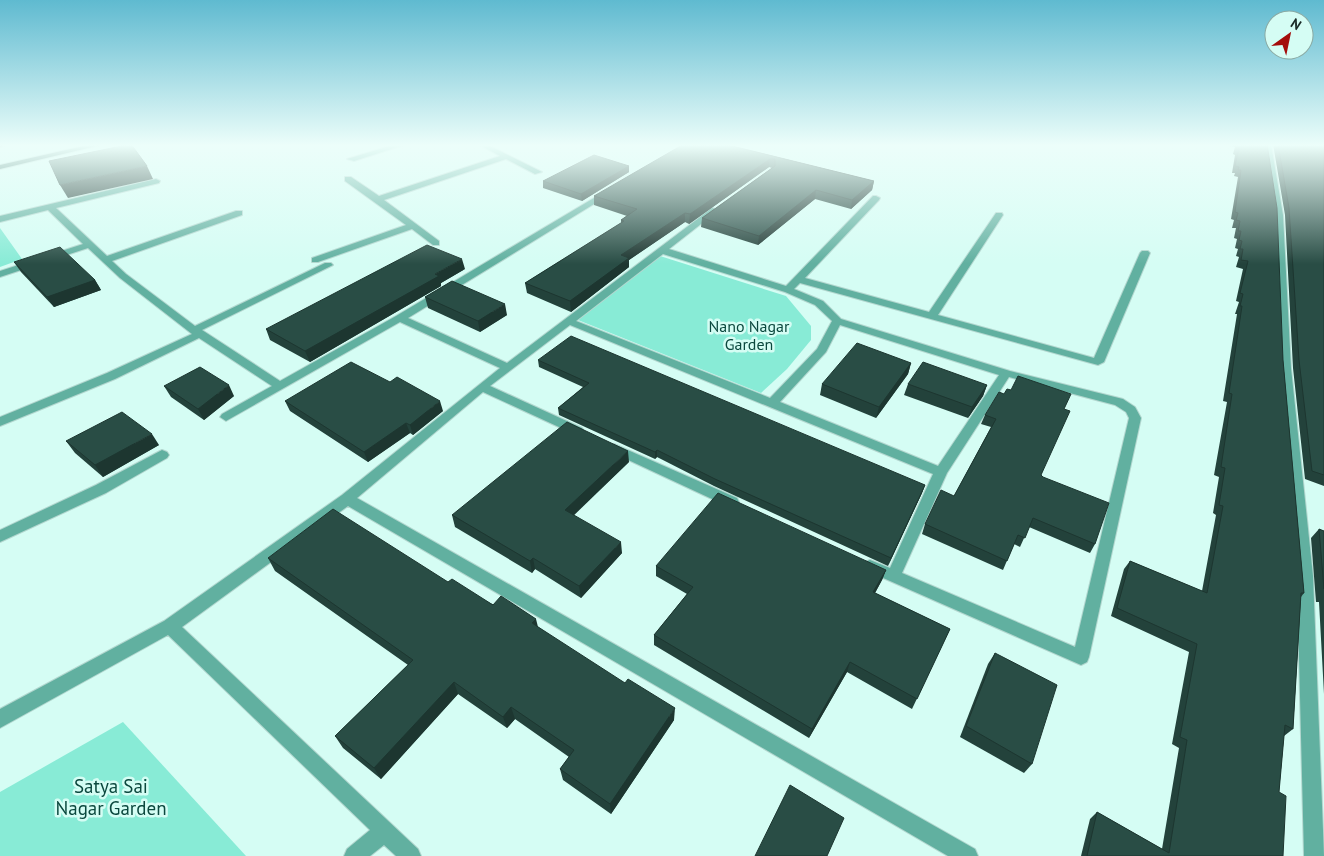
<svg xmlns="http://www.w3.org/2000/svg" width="1324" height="856" viewBox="0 0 1324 856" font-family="'PT Sans',sans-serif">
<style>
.green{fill:#88ebd6}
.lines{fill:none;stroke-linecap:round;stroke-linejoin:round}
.minor-casing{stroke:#b3d7cf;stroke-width:2}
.major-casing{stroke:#b3d7cf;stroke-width:2}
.minor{fill:#61b0a0;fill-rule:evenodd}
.major{fill:#2e665b;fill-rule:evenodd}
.wall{fill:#23423b}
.shaded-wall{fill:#1d3630}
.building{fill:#294d45;stroke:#1d3630}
.labels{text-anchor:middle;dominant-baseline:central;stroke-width:5;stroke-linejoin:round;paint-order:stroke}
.park-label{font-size:16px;fill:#0b483e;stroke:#d5fdf4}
.near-park-label{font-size:19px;fill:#0b483e;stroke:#d5fdf4}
</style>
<rect width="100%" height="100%" fill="#d5fdf4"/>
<!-- green -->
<g class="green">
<polygon points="0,228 22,259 0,267"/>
<polygon points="660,256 786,296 811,326 811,340 787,369 761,393 578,320"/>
<polygon points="123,722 246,856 0,856 0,792"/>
</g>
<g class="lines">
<defs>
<g id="minor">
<polygon points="396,144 407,144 354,161 347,159"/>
<polygon points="478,144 486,144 542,172 535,174 506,159 384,200 439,241 439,245 433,245 412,229 318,262 312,262 312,258 406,225 345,181 345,177 351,177 379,196 500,156"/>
<polygon points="1264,144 1271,144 1283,215 1291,368 1313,576 1324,856 1304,856 1297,576 1279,368 1275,215"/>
<path d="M156,179L160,181L159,183L56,208L107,256L236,211H242V215L112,261L126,274L195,326L325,263H331L333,265L202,330L280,381L396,316L609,189H612V193L408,318L507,363L712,208L719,210L669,249L786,286L873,196H876L880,198L879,200L805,278L929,312L996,213H1002L1003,215L938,315L1094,358L1140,253L1142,251H1148L1150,253L1104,362L1098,365L800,283L794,289L823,301L841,319L1010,371L1123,399L1135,407L1141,418L1089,657L1087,662L1081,665L865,570L862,566L865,562L870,560L890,568L933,474L570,325L490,386L582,428L584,431L582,434H574L483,392L357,498L975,849L978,856H948L348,506L182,627L418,849L421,856H396L384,845L370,856H344L347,849L370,830L168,635L0,728V709L164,621L342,495L500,368L400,322L226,421L220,417L222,414L272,386L199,338L115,379L0,426V417L107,373L192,334L120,278L88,248L0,277V271L83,244L48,210L0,222V216ZM663,254L785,292L815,305L832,321L817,349L770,398L576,321ZM840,325L999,375L938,466L780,402L826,352ZM1009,377L1115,405L1126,412L1129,418L1075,647L902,573L947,473Z"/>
<polygon points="614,444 737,498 739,502 737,506 732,507 727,506 609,451 608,448 609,445"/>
<polygon points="162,450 167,452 169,455 167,458 106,493 0,542 0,530 96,485"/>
</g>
<g id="major">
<polygon points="0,144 8,144 0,147"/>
<polygon points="92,144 105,144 0,169 0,165"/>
</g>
</defs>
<!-- minor casing -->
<use href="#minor" class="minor-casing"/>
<!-- major casing -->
<use href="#major" class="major-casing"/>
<!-- minor -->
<use href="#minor" class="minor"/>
<!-- major -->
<use href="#major" class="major"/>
</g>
<!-- wall -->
<g class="wall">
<polygon points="724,144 874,181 872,190 851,209 815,199 758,245 701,227 702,218 772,168 769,167 689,224 685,222 629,260 629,267 571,312 527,293 525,283 621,223 621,220 627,216 594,205 594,196"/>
<polygon points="1231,144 1267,144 1283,360 1304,593 1301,597 1293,729 1284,736 1279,792 1283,856 1081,856 1090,819 1097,812 1162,849 1179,748 1172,744 1189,652 1111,616 1124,569 1130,561 1202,591 1216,515 1213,513 1219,477 1214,475 1227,402 1223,401 1237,314 1235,314 1239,302 1236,301 1243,269 1236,267 1239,257 1236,256 1238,249 1235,248 1237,239 1234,238 1236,228 1232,228 1234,220 1231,219 1238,177 1234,176 1235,173 1232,173 1235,155 1233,154 1235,147 1230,146"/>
<polygon points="1273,144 1324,144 1324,486 1305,479 1293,368 1285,215"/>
<polygon points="629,166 629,172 582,201 543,188 543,181"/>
<polygon points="14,262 95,280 101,290 54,307 21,272"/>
<polygon points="465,269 441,283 441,286 310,362 270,340 266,329"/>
<polygon points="425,297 507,315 480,332 428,308"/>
<polygon points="538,360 925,485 922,493 888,566 714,486 657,457 655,459 559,415 558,408 583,387 539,367"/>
<polygon points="911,363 908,374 876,418 820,395 822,384"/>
<polygon points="908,384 987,385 983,396 968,418 904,395"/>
<polygon points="164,386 234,396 204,420 171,397"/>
<polygon points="1004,394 1064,409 1041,475 1095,544 1090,553 1029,527 1020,547 1014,544 1003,570 922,534 925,524 954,496 991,427 981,424 985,415"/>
<polygon points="285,401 443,411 413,435 410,433 368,462 290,411"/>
<polygon points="66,441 159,445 103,477 75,453"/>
<polygon points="629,462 573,515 622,553 581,598 535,569 532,573 455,527 452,515"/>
<polygon points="1319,529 1324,531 1324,694 1319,602 1316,602 1311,538"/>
<polygon points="268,558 448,582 538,627 674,720 611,814 563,780 560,769 569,757 515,719 507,728 458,694 381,779 343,748 335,736 408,665 275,571"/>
<polygon points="656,566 886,570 882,580 875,593 950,629 912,709 847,672 809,738 654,645 654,635 687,594 656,576"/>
<polygon points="995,653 1032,764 1024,773 960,737 988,664"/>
</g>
<!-- shaded-wall -->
<g class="shaded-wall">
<polygon points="770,159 769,167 689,224 690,214"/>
<polygon points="147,166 153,179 68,198 60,185"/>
<polygon points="629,166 629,172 582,201 581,194"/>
<polygon points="874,181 872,190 851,209 852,200"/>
<polygon points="816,190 815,199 758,245 759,236"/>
<polygon points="685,213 685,222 629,260 629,267 571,312 570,301 621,255"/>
<polygon points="462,259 465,269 441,283 441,286 310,362 305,351 435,274"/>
<polygon points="95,280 101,290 54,307 47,297"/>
<polygon points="505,304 507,315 480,332 478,321"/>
<polygon points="911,363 908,374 876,418 879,407"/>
<polygon points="229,385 234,396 204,420 198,409"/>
<polygon points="987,385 983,396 968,418 972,407"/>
<polygon points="440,401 443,411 413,435 410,425"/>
<polygon points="406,423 410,433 368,462 364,452"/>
<polygon points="152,434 159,445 103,477 95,465"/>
<polygon points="657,450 657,457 655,459 655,452"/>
<polygon points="628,451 629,462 567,522 565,510"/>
<polygon points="925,485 922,493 888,566 891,558"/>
<polygon points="621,542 622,553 581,598 579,586"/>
<polygon points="533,558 535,569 532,573 530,561"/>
<polygon points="886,570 882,580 870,602 873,592"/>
<polygon points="536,619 539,631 532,623"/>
<polygon points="850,662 847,672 809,738 812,729"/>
<polygon points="454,682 458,694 381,779 374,768"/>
<polygon points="511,707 515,719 507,728 503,717"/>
<polygon points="675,708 674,720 611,814 610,804"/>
</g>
<!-- building -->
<g class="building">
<polygon points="131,144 147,166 60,185 49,161"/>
<polygon points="684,144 724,144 874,181 852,200 816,190 759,236 702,218 775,166 775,159 770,159 690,214 685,213 621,255 629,258 570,301 525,283 624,221 621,220 637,209 594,196"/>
<polygon points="1238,144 1267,144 1277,208 1283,360 1304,593 1301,593 1293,729 1285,725 1279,792 1286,796 1283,856 1087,856 1097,812 1169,853 1187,740 1180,737 1197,644 1117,608 1130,561 1207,593 1223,506 1219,505 1225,468 1221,467 1232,394 1229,393 1242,306 1240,306 1243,294 1240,293 1248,261 1241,260 1243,249 1240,249 1242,241 1239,240 1241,231 1238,231 1240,221 1236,220 1238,213 1235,212 1241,170 1238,170 1239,167 1235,166 1239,148 1236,148"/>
<polygon points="1278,144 1324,144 1324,475 1312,471 1299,360 1289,208"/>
<polygon points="594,155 629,166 581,194 543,181"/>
<polygon points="427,245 462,259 435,274 439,276 305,351 266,329"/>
<polygon points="60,247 95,280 47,297 14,262"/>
<polygon points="452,281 505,304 478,321 425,297"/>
<polygon points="571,336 925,485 891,558 715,479 657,450 655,452 558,408 589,383 538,360"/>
<polygon points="857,343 911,363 879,407 822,384"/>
<polygon points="351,362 390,382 397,377 440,401 410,425 406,423 364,452 285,401"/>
<polygon points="923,362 987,385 972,407 908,384"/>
<polygon points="200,367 229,385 198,409 164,386"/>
<polygon points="1018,376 1071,394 1064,409 1070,411 1041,475 1043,477 1109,503 1095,544 1033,518 1025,538 1018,535 1007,561 925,524 941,490 954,496 996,419 985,415 999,392 1004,394 1007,389 1011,390"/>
<polygon points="122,412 152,434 95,465 66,441"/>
<polygon points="567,422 628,451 565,510 621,542 579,586 533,558 530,561 452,515"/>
<polygon points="718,493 886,570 873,592 950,629 917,699 850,662 812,729 654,635 693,587 656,566"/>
<polygon points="333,509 448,582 452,579 493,605 501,596 536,619 532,623 625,683 628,679 675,708 610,804 560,769 574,750 511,707 503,717 454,682 374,768 335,736 413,660 268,558"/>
<polygon points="1319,529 1324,531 1324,589"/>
<polygon points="995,653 1057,685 1032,764 966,726"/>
<polygon points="790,785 844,818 827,856 755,856"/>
</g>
<!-- sky -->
<linearGradient id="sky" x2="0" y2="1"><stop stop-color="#5fbad0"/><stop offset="0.55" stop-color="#ecfefa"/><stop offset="1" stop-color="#ecfefa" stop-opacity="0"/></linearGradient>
<rect width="1324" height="264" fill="url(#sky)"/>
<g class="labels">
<!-- park labels -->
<g class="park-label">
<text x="749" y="326">Nano Nagar<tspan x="749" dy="18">Garden</tspan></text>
</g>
<!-- near-park labels -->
<g class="near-park-label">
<text x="111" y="786">Satya Sai<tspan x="111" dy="22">Nagar Garden</tspan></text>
</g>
</g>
<!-- north arrow -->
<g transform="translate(1289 35) rotate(33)"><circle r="24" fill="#d5fdf4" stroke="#8aa9a2"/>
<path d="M0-4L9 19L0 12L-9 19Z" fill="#a40d0b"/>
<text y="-8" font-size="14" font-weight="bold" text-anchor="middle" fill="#1a2a26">N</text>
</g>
</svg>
